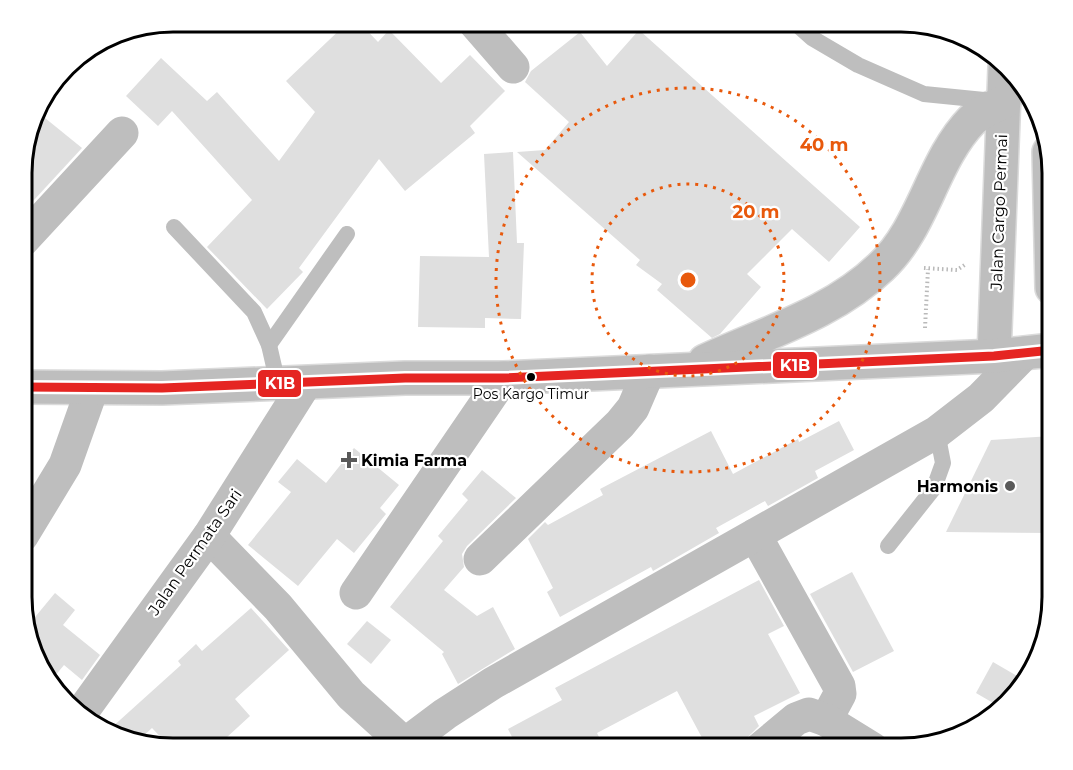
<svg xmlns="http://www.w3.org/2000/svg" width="1073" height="770" viewBox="0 0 1073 770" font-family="Montserrat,sans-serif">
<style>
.building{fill:#dfdfdf}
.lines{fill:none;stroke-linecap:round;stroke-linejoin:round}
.highway-casing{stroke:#dbdbdb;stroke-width:36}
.path{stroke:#b9b9b9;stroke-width:4;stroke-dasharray:1.5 3;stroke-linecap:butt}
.lane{stroke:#bebebe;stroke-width:16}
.street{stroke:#bebebe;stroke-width:33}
.highway{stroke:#bebebe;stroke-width:33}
.bus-1-casing{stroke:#fff;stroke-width:14}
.bus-1{stroke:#e52522;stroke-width:9}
.ring{fill:none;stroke:#e8590c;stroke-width:3;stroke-dasharray:3 6}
.bus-dot{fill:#000;stroke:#fff;stroke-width:2}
.poi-dot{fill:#595959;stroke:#fff;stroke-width:2}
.labels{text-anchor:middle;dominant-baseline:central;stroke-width:4.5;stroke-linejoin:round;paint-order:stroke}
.bus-label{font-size:14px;fill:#000;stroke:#fff}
.street-label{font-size:16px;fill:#000;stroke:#fff}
.poi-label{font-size:16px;font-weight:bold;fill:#000;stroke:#fff;text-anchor:start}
.rim{fill:none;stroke:#000;stroke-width:3}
.centre{fill:#e8590c;stroke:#fff;stroke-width:3}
.ring-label{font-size:18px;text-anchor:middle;font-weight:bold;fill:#e8590c;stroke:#fff;stroke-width:4.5;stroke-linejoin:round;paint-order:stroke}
.line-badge{stroke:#fff;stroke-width:2}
.badge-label{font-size:16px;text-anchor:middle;font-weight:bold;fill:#fff}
</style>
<rect width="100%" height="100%" fill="#fff"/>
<!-- building -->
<g class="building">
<polygon points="349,21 358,21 378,42 389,30 441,83 470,55 505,91 470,126 475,133 405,191 379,159 299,268 303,272 267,309 207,247 252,200 172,111 158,126 126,96 161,58 207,101 217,92 279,161 315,112 286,81"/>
<polygon points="639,30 860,227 829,262 792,229 747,274 761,287 720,334 712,338 657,290 662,284 636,265 640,260 517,152 545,150 569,122 525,82 531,71 580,32 607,66"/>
<polygon points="45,118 82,148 22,213 22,153"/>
<polygon points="513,152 517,243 524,243 521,319 485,318 485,328 418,327 420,256 489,257 484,154"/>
<polygon points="839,421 854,450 815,471 818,478 768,506 765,501 716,528 719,533 653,571 651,567 560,617 547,592 553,588 528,539 545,522 548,525 603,495 600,489 711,431 733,474 798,439 799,442"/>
<polygon points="1052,436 1052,533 946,532 991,440"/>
<polygon points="354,448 399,485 380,508 386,514 354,553 337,539 298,586 248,545 291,492 278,482 297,459 326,483"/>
<polygon points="482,470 516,498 467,546 462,554 464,567 444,590 477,616 493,607 515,649 458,684 442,654 444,652 390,607 443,541 438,536 468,500 462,494"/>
<polygon points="852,572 894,651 853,672 810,594"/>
<polygon points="759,580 784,626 768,634 800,693 754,716 759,726 742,743 730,749 708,749 677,691 597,733 605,749 518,749 508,729 562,700 555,688"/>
<polygon points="55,593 75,610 63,625 100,655 82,680 64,665 50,682 41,673 26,628"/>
<polygon points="251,608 289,650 235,699 250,716 214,749 172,749 152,728 139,740 110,729 181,665 178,661 196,644 202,651"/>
<polygon points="367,621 391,640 371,664 347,644"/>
<polygon points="993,662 1024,680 1020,690 1000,707 976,693"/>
</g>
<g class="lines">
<defs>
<g id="highway">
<polyline points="1049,152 1052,288"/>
<polyline points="994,356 1005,67"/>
<path d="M705,361C765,333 832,314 881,267C924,227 932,161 972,120C981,112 993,107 1004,102"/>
<polyline points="22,387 162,388 405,378 503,378 994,356 1052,350"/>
</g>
</defs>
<!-- highway casing -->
<use href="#highway" class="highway-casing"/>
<!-- path -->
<g class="path">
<polyline points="924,268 957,270 966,264"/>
<polyline points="925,328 928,269"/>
</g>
<!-- lane -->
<g class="lane">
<polyline points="793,21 812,38 858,65 924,94 994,101"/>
<polyline points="174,227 254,312 269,345 278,384"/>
<polyline points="269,345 347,234"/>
<polyline points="888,546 934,488 943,463 937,432"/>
</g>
<!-- street -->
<g class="street">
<polyline points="473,21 513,67"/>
<polyline points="22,241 122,133"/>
<polyline points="755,535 839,686 840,694 826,720"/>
<polyline points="22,536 65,465 92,389"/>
<polyline points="209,536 278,607 351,695 405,744 445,714 493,683 937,432 981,398 1025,353"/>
<polyline points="480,559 620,424 633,408 649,371"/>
<polyline points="356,593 503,378"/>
<polyline points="79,716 209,536 305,384"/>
<polyline points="760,749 796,719 809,714 826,720 873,749"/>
</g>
<!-- highway -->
<use href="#highway" class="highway"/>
<defs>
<polyline id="bus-1" points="22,387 162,388 405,378 503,378 994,356 1052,350"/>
</defs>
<!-- bus-1 casing -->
<use href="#bus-1" class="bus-1-casing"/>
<!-- bus-1 -->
<use href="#bus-1" class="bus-1"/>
</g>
<!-- distance rings -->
<g class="ring">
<circle cx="688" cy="280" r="96"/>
<circle cx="688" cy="280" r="192"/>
</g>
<!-- markers -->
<circle class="bus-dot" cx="531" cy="377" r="5"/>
<g class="poi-dot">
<path d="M346 451h6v6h6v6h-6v6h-6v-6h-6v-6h6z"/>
<circle cx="1010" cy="486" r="6"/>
</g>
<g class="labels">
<!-- bus labels -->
<g class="bus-label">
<text x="531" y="394">Pos Kargo Timur</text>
</g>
<!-- street labels -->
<g class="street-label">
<text transform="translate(999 212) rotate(-88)">Jalan Cargo Permai</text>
<text transform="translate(195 552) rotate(-55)">Jalan Permata Sari</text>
</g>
<!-- poi labels -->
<g class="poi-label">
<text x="361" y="460">Kimia Farma</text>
<text x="998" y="486" text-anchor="end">Harmonis</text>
</g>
</g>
<!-- crop -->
<path d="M0 0H1073V770H0ZM173 32H901A141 141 0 0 1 1042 173V597A141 141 0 0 1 901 738H173A141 141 0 0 1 32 597V173A141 141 0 0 1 173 32Z" fill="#fff" fill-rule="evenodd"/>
<path class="rim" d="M173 32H901A141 141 0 0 1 1042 173V597A141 141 0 0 1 901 738H173A141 141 0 0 1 32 597V173A141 141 0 0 1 173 32Z"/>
<circle cx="688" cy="280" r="9" class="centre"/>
<g class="ring-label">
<text x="824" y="151">40 m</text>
<text x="756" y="218">20 m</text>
</g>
<g class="line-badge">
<rect x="772" y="351" width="46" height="28" rx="6" fill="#e52522"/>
<rect x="257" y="369" width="45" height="29" rx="6" fill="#e52522"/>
</g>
<g class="badge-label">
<text x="795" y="371">K1B</text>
<text x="280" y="389">K1B</text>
</g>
</svg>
